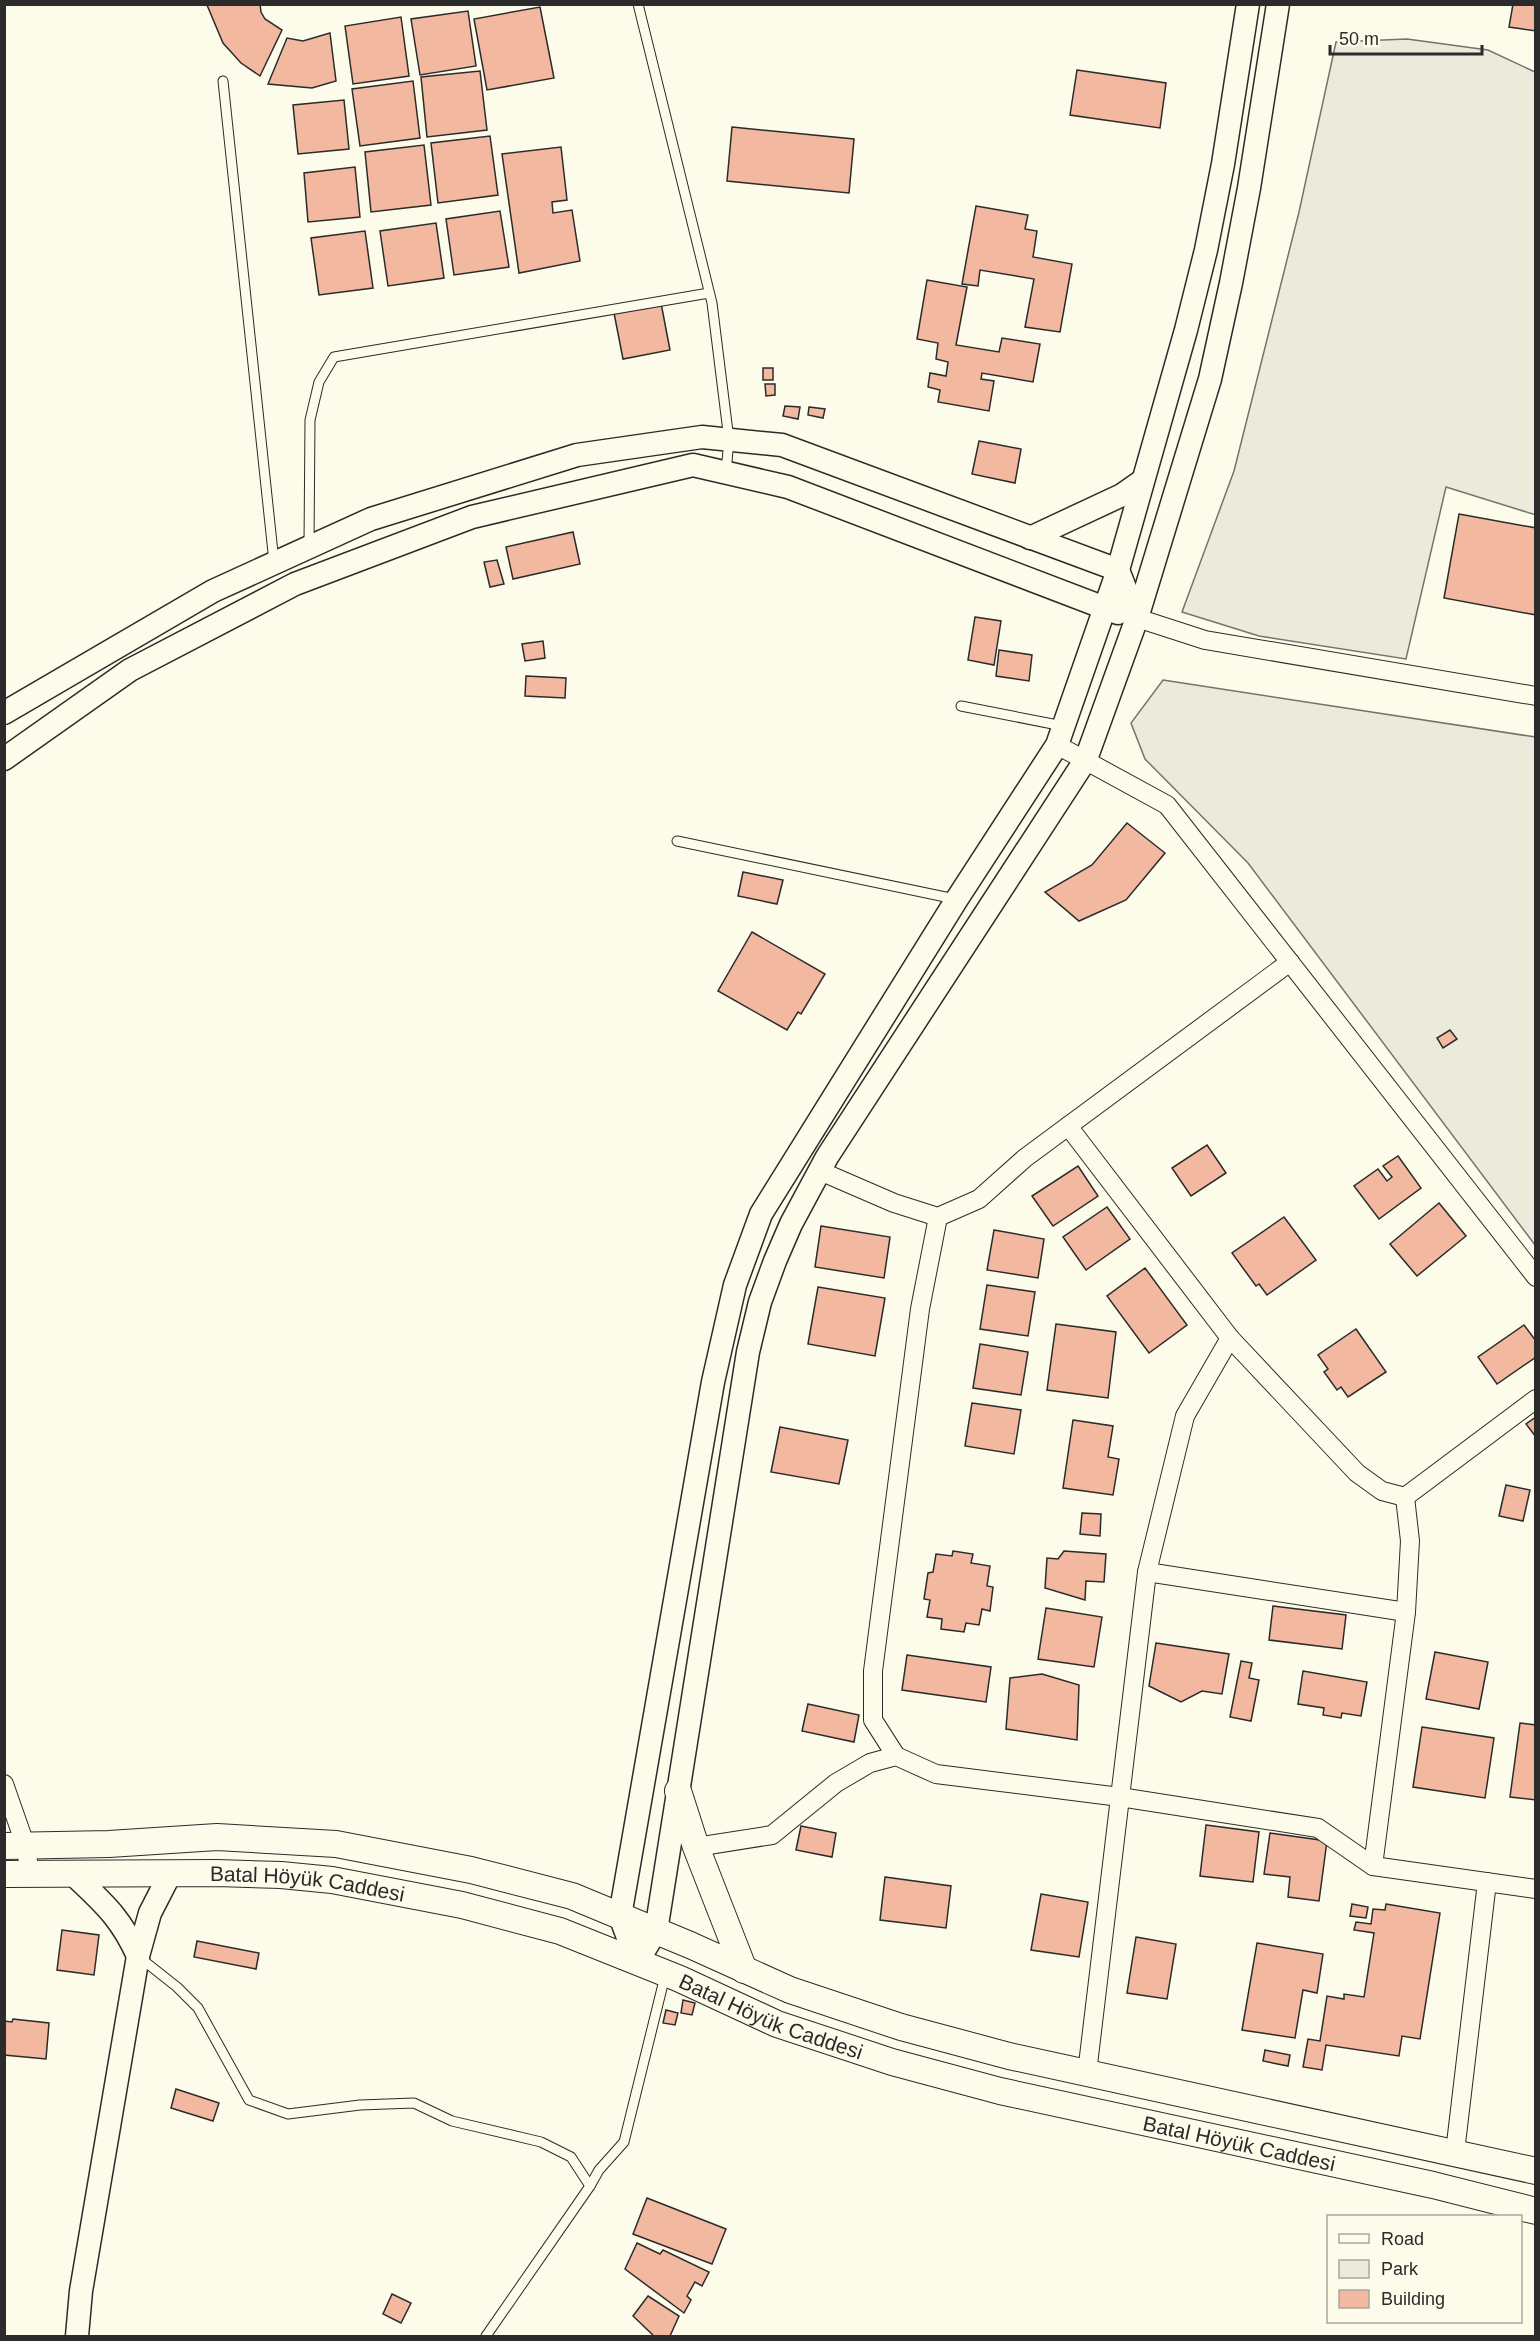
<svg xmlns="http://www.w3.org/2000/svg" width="1540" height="2341" viewBox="0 0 1540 2341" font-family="Arial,sans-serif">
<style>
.green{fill:#ecebdb;stroke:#74746e;stroke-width:1.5}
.building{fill:#f2b8a0;stroke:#2b2b2b;stroke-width:1.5}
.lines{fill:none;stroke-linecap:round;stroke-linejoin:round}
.service-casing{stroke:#2b2b2b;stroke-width:11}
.minor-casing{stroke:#2b2b2b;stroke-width:20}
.tertiary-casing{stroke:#2b2b2b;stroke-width:25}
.secondary-casing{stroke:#2b2b2b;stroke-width:28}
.service{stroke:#fdfbea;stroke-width:9}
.minor{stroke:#fdfbea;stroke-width:18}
.tertiary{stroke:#fdfbea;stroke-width:22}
.secondary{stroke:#fdfbea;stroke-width:26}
.labels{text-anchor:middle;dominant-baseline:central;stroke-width:4.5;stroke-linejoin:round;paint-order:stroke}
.street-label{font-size:21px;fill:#2b2b2b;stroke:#fdfbea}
</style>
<rect width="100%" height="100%" fill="#fdfbea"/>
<!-- green -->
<g class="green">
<polygon points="1407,39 1488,50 1535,72 1536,515 1446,487 1406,659 1259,636 1182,612 1234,471 1299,212 1336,42"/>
<polygon points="1163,680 1535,737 1535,1245 1248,863 1145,759 1131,723"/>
</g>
<!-- building -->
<g class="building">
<polygon points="260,4 261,12 265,19 282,30 260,76 241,63 223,43 207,5"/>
<polygon points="1513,4 1536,4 1536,31 1509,27"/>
<polygon points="540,7 554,78 487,90 474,19"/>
<polygon points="468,11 476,66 420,75 411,19"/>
<polygon points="401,17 409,76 353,84 345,26"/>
<polygon points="330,33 336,81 312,88 268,84 287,38 303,41"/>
<polygon points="1077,70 1166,83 1160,128 1070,115"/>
<polygon points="480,71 487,130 427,137 421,77"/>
<polygon points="413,81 420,138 360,146 352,89"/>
<polygon points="344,100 349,149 298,154 293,105"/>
<polygon points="732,127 854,139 849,193 727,181"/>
<polygon points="490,136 498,195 438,203 431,143"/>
<polygon points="424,145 431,205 371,212 365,152"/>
<polygon points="561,147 567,200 552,202 553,213 572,210 580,261 519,273 502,154"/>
<polygon points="355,167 360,217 308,222 304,173"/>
<polygon points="976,206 1028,215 1025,229 1037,231 1033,257 1072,264 1060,332 1025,327 1034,279 980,270 978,286 962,284"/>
<polygon points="500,211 509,267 454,275 446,219"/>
<polygon points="436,223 444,278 388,286 380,231"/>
<polygon points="365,231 373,288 319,295 311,238"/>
<polygon points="927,280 967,287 956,345 999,352 1002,338 1040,344 1033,382 982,373 981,379 994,381 989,411 938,402 940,390 928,387 930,373 946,376 948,362 936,359 938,343 917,339"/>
<polygon points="661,303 670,350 623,359 614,313"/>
<rect x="763" y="368" width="10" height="12"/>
<polygon points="765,384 775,384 775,395 766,396"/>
<polygon points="785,406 800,407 798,419 783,416"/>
<polygon points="809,407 825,409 823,418 808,415"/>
<polygon points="979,441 1021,449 1015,483 972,474"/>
<polygon points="1459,514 1536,528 1536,615 1444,598"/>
<polygon points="573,532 580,564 513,579 506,547"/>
<polygon points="497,560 504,584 490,587 484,562"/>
<polygon points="975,617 1001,621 994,665 968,660"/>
<polygon points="543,641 545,658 525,661 522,644"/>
<polygon points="999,650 1032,655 1029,681 996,676"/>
<polygon points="526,676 566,678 565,698 525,696"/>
<polygon points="1127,823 1165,853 1126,900 1079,921 1045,892 1092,865"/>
<polygon points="743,872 783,880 777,904 738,896"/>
<polygon points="752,932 825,974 801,1014 798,1012 787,1030 718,991"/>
<polygon points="1450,1030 1457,1039 1443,1048 1437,1038"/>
<polygon points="1207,1145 1226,1173 1191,1196 1172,1168"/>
<polygon points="1398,1156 1421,1188 1379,1219 1354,1186 1378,1169 1387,1181 1392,1177 1383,1166"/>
<polygon points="1078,1166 1098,1196 1053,1226 1032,1196"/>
<polygon points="1439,1203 1466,1236 1417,1276 1390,1244"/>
<polygon points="1107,1207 1130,1239 1086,1270 1063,1237"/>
<polygon points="1284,1217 1316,1260 1267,1295 1259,1284 1256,1286 1232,1253"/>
<polygon points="821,1226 890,1237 884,1278 815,1267"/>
<polygon points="994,1230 1044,1239 1038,1278 987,1270"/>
<polygon points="1145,1268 1187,1325 1149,1353 1107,1296"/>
<polygon points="987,1285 1035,1292 1028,1336 980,1329"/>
<polygon points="818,1287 885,1298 875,1356 808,1344"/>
<polygon points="1056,1324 1116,1332 1108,1398 1047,1390"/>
<polygon points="1524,1325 1536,1341 1536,1357 1497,1384 1478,1357"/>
<polygon points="1356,1329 1386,1372 1348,1397 1341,1387 1337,1390 1324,1372 1328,1369 1318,1355"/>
<polygon points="980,1344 1028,1352 1021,1395 973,1388"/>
<polygon points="972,1403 1021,1410 1014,1454 965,1446"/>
<polygon points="1536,1417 1536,1437 1526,1424"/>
<polygon points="1073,1420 1113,1426 1108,1457 1119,1459 1113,1495 1063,1488"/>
<polygon points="780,1427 848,1440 839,1484 771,1472"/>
<polygon points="1506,1485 1530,1490 1523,1521 1499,1516"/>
<polygon points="1082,1513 1101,1514 1100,1536 1080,1534"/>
<polygon points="953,1551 973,1554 971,1563 990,1566 987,1586 993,1587 990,1611 982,1609 979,1625 966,1623 964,1632 941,1629 942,1619 927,1617 930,1600 924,1599 928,1573 933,1572 936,1554 952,1556"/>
<polygon points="1064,1551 1106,1554 1104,1582 1086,1581 1085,1600 1045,1588 1047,1558 1058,1559"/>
<polygon points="1273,1606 1346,1615 1342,1649 1269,1640"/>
<polygon points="1046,1608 1102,1617 1094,1667 1038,1659"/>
<polygon points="1156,1643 1229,1654 1222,1694 1202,1691 1181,1702 1149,1686"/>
<polygon points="1435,1652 1488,1662 1479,1709 1426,1699"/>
<polygon points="907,1655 991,1667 986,1702 902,1690"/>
<polygon points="1241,1661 1252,1663 1249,1678 1259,1680 1251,1721 1230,1717"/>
<polygon points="1303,1671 1367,1682 1361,1716 1342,1713 1341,1718 1323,1715 1324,1708 1298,1704"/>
<polygon points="1042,1674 1079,1685 1077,1740 1006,1729 1010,1678"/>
<polygon points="808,1704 859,1715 854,1742 802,1731"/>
<polygon points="1520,1723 1536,1725 1536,1800 1510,1797"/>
<polygon points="1422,1727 1494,1738 1485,1798 1413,1787"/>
<polygon points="1206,1825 1259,1832 1253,1882 1200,1876"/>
<polygon points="801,1826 836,1833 832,1857 796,1850"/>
<polygon points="1270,1833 1327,1841 1319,1901 1288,1897 1290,1877 1264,1874"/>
<polygon points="885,1877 951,1886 946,1928 880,1920"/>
<polygon points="1041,1894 1088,1902 1079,1957 1031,1950"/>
<polygon points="1352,1904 1368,1907 1366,1918 1350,1916"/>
<polygon points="1386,1904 1440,1913 1420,2039 1402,2036 1399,2056 1326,2045 1322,2070 1303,2067 1308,2039 1320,2041 1327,1996 1344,1999 1344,1994 1364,1997 1374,1933 1354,1930 1356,1922 1371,1924 1373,1909 1385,1910"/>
<polygon points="62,1930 99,1935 94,1975 57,1970"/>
<polygon points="1136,1937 1176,1944 1167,1999 1127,1993"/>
<polygon points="197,1941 259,1953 256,1969 194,1957"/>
<polygon points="1257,1943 1323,1954 1317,1993 1303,1990 1295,2038 1242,2030"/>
<polygon points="683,2000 695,2003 692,2015 681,2013"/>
<polygon points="666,2010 678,2013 675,2025 663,2023"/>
<polygon points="13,2019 49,2023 46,2059 4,2055 4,2021 12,2022"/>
<polygon points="1265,2050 1290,2055 1288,2066 1263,2061"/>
<polygon points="176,2089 219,2103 213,2121 171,2108"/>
<polygon points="647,2198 726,2229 712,2264 633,2234"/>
<polygon points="637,2243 660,2254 663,2250 709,2272 702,2286 695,2282 687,2296 691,2300 684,2313 625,2269"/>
<polygon points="392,2294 411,2303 401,2323 383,2314"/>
<polygon points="648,2296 679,2316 670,2336 654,2336 633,2316"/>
</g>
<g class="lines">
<defs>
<g id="service">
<polyline points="638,4 712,303 729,440 726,472"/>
<polyline points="223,81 274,562"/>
<polyline points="309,545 310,420 319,382 334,357 709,293"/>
<polyline points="961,706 1063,726"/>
<polyline points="677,841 955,899"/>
<polyline points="139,1957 177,1987 198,2008 249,2100 288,2114 360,2105 414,2103 452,2121 541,2142 571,2157 590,2186 486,2336"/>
<polyline points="590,2186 599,2170 624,2142 665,1976"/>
</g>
<g id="minor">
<polyline points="1137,618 1205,640 1536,696"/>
<polyline points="1057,745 1167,805 1536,1277"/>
<polyline points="1068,1126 1230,1338 1357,1473 1382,1491 1405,1497 1536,1399"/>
<polyline points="820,1171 894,1203 938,1217 979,1199 1025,1158 1290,962"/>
<polyline points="1147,1572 1406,1612"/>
<polyline points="896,1756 873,1720 873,1671 920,1309 938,1217"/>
<polyline points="4,1784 25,1844 30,1873"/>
<polyline points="696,1847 772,1835 836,1783 870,1763 896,1756 936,1774 1120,1797 1318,1828 1373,1866 1536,1889"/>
<polyline points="1373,1866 1406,1612 1410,1541 1405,1497"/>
<polyline points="1087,2073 1147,1572 1185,1416 1230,1338"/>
<polyline points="1455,2152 1487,1882"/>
</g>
<g id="tertiary">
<polyline points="1030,538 1122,495 1142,481"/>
<polyline points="4,713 213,591 371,519 577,455 702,437 782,445 1118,570 1137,618"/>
<polyline points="4,759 130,670 295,584 472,517 693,465 788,487 1118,613"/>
<path d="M73,1874C103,1903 120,1916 138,1956"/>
<polyline points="637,1962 656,1931 748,1352 760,1302 775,1261 791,1224 827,1157 1086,759 1137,618 1210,379 1231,283 1249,188 1278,4"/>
<polyline points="637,1962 620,1916 713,1382 735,1285 761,1214 957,899 1057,745 1118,570 1186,330 1206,250 1223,164 1248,4"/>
<polyline points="77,2336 81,2291 138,1956 150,1913 170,1874"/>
</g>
<g id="secondary">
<polyline points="678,1791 696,1847 744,1970"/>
<polyline points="4,1846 109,1844 217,1837 336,1844 471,1870 572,1896 690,1945 790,1990 901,2027 1009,2056 1536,2171"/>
<path id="s1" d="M4,1874L217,1873L281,1875L332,1880L462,1905L560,1931L680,1979L777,2024L892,2062L1000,2091L1433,2185L1536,2211"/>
</g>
</defs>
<!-- service casing -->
<use href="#service" class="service-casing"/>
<!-- minor casing -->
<use href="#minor" class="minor-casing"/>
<!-- tertiary casing -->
<use href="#tertiary" class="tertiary-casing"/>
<!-- secondary casing -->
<use href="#secondary" class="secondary-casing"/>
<!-- service -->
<use href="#service" class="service"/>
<!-- minor -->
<use href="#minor" class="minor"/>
<!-- tertiary -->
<use href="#tertiary" class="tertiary"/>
<!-- secondary -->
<use href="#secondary" class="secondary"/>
</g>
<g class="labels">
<!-- street labels -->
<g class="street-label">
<text stroke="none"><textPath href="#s1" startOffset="304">Batal Höyük Caddesi</textPath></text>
<text stroke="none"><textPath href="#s1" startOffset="790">Batal Höyük Caddesi</textPath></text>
<text stroke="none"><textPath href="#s1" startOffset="1276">Batal Höyük Caddesi</textPath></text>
</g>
</g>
<!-- border -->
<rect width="1540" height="2341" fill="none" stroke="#2b2b2b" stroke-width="12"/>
<!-- legend -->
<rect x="1327" y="2215" width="195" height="108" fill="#fdfbea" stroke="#a9a89e" stroke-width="1.5"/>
<rect x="1339" y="2234" width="30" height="9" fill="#fdfbea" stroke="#a9a89e" stroke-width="1.5"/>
<text x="1381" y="2245" font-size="18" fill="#2b2b2b">Road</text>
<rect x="1339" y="2260" width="30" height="18" fill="#ecebdb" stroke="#a9a89e" stroke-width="1.5"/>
<text x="1381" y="2275" font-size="18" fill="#2b2b2b">Park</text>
<rect x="1339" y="2290" width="30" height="18" fill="#f2b8a0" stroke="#a9a89e" stroke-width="1.5"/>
<text x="1381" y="2305" font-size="18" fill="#2b2b2b">Building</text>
<!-- scale -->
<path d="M1330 45v9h152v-9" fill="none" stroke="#2b2b2b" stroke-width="3"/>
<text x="1339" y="45" font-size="18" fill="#2b2b2b" stroke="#fdfbea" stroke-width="4.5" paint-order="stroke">50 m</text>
</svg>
